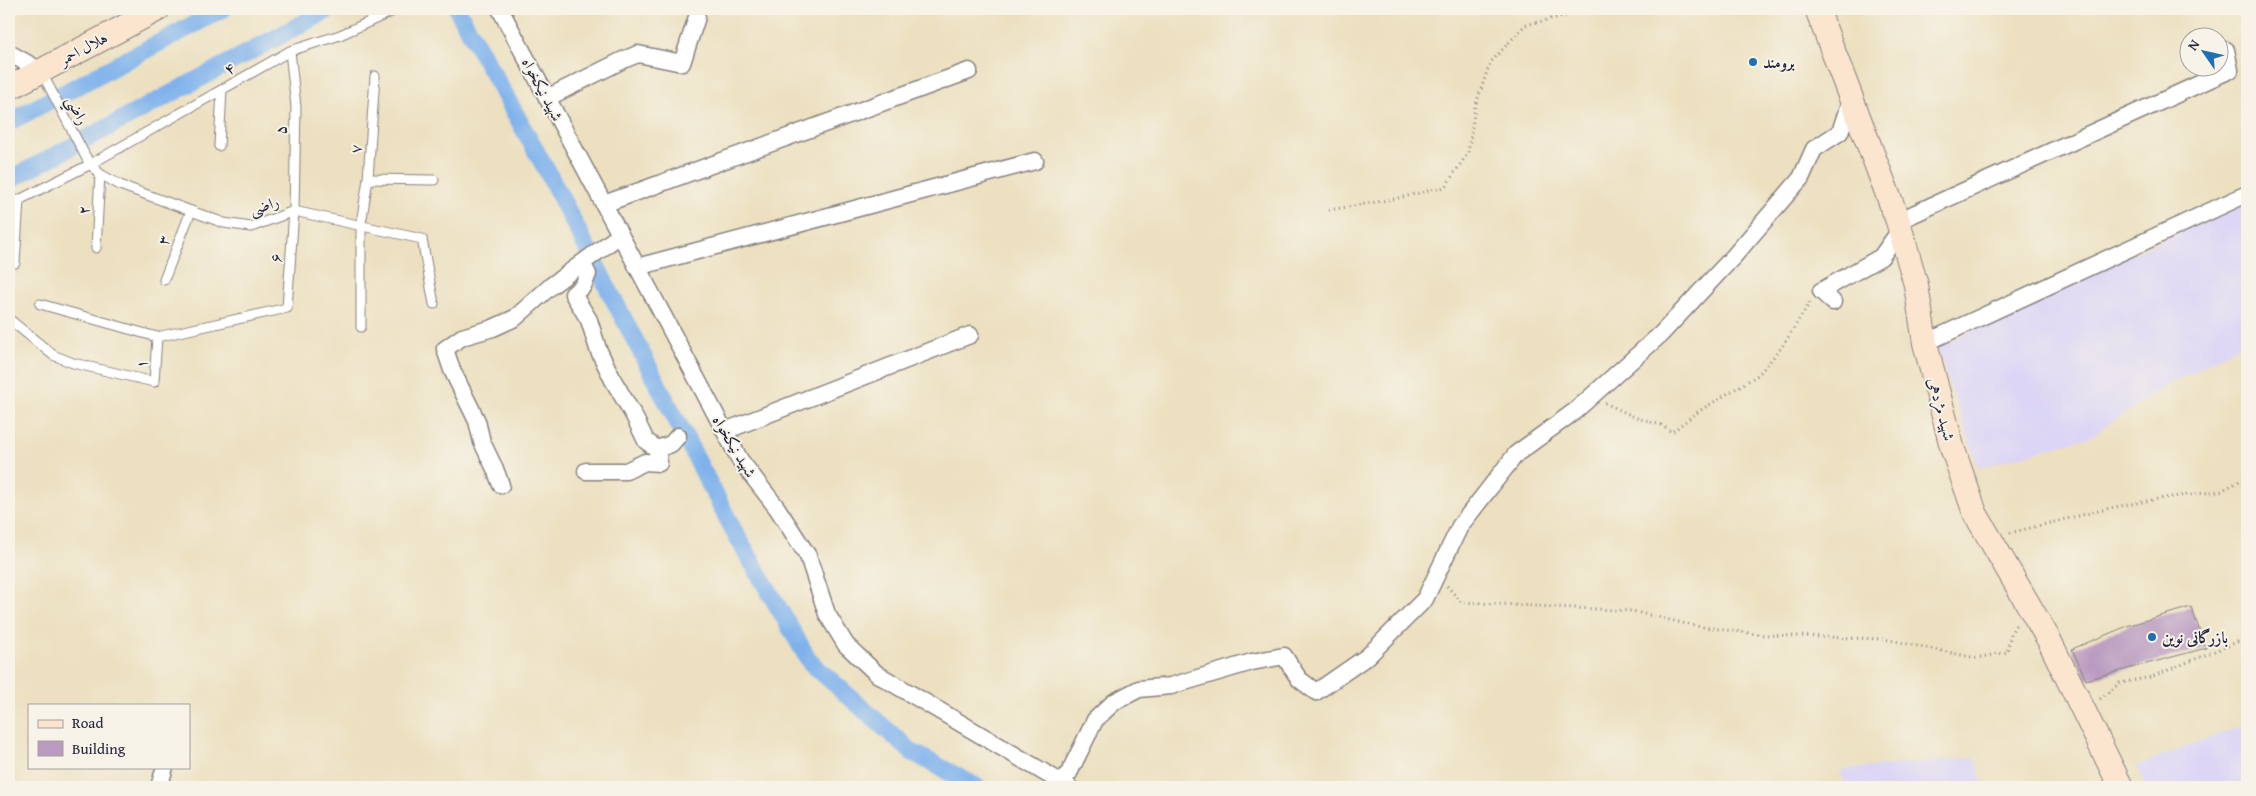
<svg xmlns="http://www.w3.org/2000/svg" width="2256" height="796" viewBox="0 0 2256 796" font-family="'Gentium Book Plus',Amiri,serif">
<style>
.built{fill:#dcd5f6}
.lines{fill:none;stroke-linecap:round;stroke-linejoin:round}
.canal{stroke:#7fb2ec;stroke-width:18}
.building{fill:#b99ac0}
.service-casing{stroke:#87817e;stroke-width:11}
.minor-casing{stroke:#87817e;stroke-width:19}
.secondary-casing{stroke:#87817e;stroke-width:26}
.path{stroke:#87817e;stroke-width:3;stroke-dasharray:1 4;stroke-linecap:butt}
.service{stroke:#fff;stroke-width:9}
.minor{stroke:#fff;stroke-width:16}
.secondary{stroke:#fce5cf;stroke-width:24}
.poi-dot{fill:#1f6fb2;stroke:#f7f3e8;stroke-width:2}
.labels{text-anchor:middle;dominant-baseline:central;stroke-width:4;stroke-linejoin:round;paint-order:stroke}
.street-label{font-size:16px;fill:#22223b;stroke:#f7f3e8}
.poi-label{font-size:16px;font-weight:bold;fill:#22223b;stroke:#f7f3e8;text-anchor:start}
</style>
<rect width="100%" height="100%" fill="#f7f3e8"/>
<filter id="ink" filterUnits="userSpaceOnUse"><feTurbulence type="fractalNoise" baseFrequency=".02" numOctaves="2"/><feDisplacementMap in="SourceGraphic" scale="10" xChannelSelector="R" yChannelSelector="G"/><feConvolveMatrix kernelMatrix="1 2 1 2 8 2 1 2 1" color-interpolation-filters="sRGB"/></filter>
<filter id="wash" filterUnits="userSpaceOnUse"><feTurbulence type="fractalNoise" baseFrequency=".0096" numOctaves="4" result="noise"/><feDisplacementMap in="SourceGraphic" scale="20" xChannelSelector="R" yChannelSelector="G"/><feGaussianBlur stdDeviation="1.12" result="paint"/><feColorMatrix in="noise" values="0 0 0 0 0 0 0 0 0 0 0 0 0 0 0 0 0 1.4 0 .05"/><feComposite in="paint" operator="in"/></filter>
<g filter="url(#wash)">
<rect width="100%" height="100%" fill="#ece0c0"/>
<!-- built -->
<g class="built">
<polygon points="2247,200 2247,342 2162,388 2090,437 1979,468 1937,347"/>
<polygon points="2247,724 2247,787 2147,787 2136,766"/>
<polygon points="1975,757 1983,787 1845,787 1841,770"/>
</g>
<g class="lines">
<!-- canal -->
<g class="canal">
<polyline points="457,9 547,171 734,531 810,662 912,752 977,787"/>
<polyline points="9,122 223,9"/>
<polyline points="9,180 330,9"/>
</g>
</g>
<g id="blocks">
<!-- building -->
<polygon class="building" points="2191,607 2206,648 2086,680 2072,649 2130,625"/>
</g>
</g>
<g filter="url(#ink)">
<use href="#blocks" fill-opacity="0" stroke="#87817e" stroke-width="1"/>
<g class="lines">
<defs>
<g id="service">
<polyline points="42,73 89,163 100,174 120,185 224,223 251,227 294,211 422,239 434,304"/>
<polyline points="219,146 222,90"/>
<polyline points="368,179 434,180"/>
<polyline points="9,205 89,165 290,51 340,35 391,12"/>
<polyline points="96,248 100,174"/>
<polyline points="15,263 19,200"/>
<polyline points="164,280 191,211"/>
<polyline points="9,319 53,355 73,363 154,382 157,337 40,304"/>
<polyline points="361,327 361,224 368,179 375,76"/>
<polyline points="157,337 287,308 294,211 296,107 290,51"/>
</g>
<g id="minor">
<polyline points="500,9 740,460 777,508 808,556 827,614 846,645 877,674 1069,787"/>
<polyline points="9,53 41,71"/>
<polyline points="547,98 623,60 638,54 682,63 697,17"/>
<polyline points="604,204 969,71"/>
<polyline points="1898,221 2230,70 2226,50"/>
<polyline points="582,263 588,274 583,286 573,294 589,320 598,349 613,380 634,416 646,441 657,449"/>
<polyline points="637,267 1035,161"/>
<polyline points="1833,302 1821,291 1881,257 1900,230"/>
<polyline points="1925,343 2247,194"/>
<polyline points="725,431 970,335"/>
<polyline points="586,471 626,471 645,462 659,463 657,449 671,444 678,436"/>
<polyline points="501,485 495,469 482,442 477,421 452,370 445,349 462,337 493,328 515,318 551,286 620,235"/>
<polyline points="1060,782 1069,773 1095,720 1114,702 1139,689 1171,686 1252,662 1284,656 1299,679 1316,692 1368,656 1425,599 1460,526 1516,454 1575,411 1661,334 1734,256 1801,178 1814,149 1840,132 1851,99"/>
<polyline points="159,787 165,767"/>
</g>
<g id="secondary">
<polyline points="1817,9 1898,221 1916,285 1925,343 1952,447 1975,513 2049,640 2121,787"/>
<polyline points="9,88 158,9"/>
</g>
</defs>
<!-- service casing -->
<use href="#service" class="service-casing"/>
<!-- minor casing -->
<use href="#minor" class="minor-casing"/>
<!-- secondary casing -->
<use href="#secondary" class="secondary-casing"/>
<!-- path -->
<g class="path">
<polyline points="1329,210 1394,199 1445,187 1468,153 1475,107 1490,63 1525,25 1594,9"/>
<polyline points="1605,403 1637,418 1661,425 1672,432 1696,413 1758,375 1782,347 1810,302"/>
<polyline points="2010,533 2110,508 2163,498 2221,491 2247,477"/>
<polyline points="1447,586 1461,602 1632,611 1695,626 1765,635 1884,639 1976,658 2007,652 2011,633 2017,623"/>
<polyline points="2100,699 2120,683 2151,677 2247,638"/>
</g>
<!-- service -->
<use href="#service" class="service"/>
<!-- minor -->
<use href="#minor" class="minor"/>
<!-- secondary -->
<use href="#secondary" class="secondary"/>
</g>
</g>
<!-- markers -->
<g class="poi-dot">
<circle cx="1753" cy="62" r="5"/>
<circle cx="2152" cy="637" r="5"/>
</g>
<g class="labels">
<!-- street labels -->
<g class="street-label">
<text transform="translate(83 48) rotate(-28)">هلال احمر</text>
<text transform="translate(229 68) rotate(-30)">۴</text>
<text transform="translate(543 89) rotate(62)">شهید نیکخواه</text>
<text transform="translate(78 110) rotate(63)">راضي</text>
<text transform="translate(280 130) rotate(-89)">۵</text>
<text transform="translate(355 149) rotate(-86)">۷</text>
<text transform="translate(264 205) rotate(-18)">راضی</text>
<text transform="translate(83 210) rotate(-87)">۲</text>
<text transform="translate(163 240) rotate(-69)">۳</text>
<text transform="translate(275 258) rotate(-86)">۶</text>
<text transform="translate(141 364) rotate(-87)">۱</text>
<text transform="translate(1942 409) rotate(75)">شهید مژدهی</text>
<text transform="translate(735 446) rotate(59)">شهید نیکخواه</text>
</g>
<!-- poi labels -->
<g class="poi-label">
<text x="1763" y="62">برومند</text>
<text x="2162" y="637">بازرگانی نوین</text>
</g>
</g>
<!-- margin -->
<rect width="2256" height="796" fill="none" stroke="#f7f3e8" stroke-width="30"/>
<!-- legend -->
<rect x="28" y="704" width="162" height="65" fill="#f7f3e8" stroke="#a29fa3"/>
<rect x="38" y="720" width="25" height="8" fill="#fce5cf" stroke="#a29fa3"/>
<text x="72" y="728" font-size="15" fill="#22223b">Road</text>
<rect x="38" y="741" width="25" height="15" fill="#b99ac0" stroke="#a29fa3"/>
<text x="72" y="754" font-size="15" fill="#22223b">Building</text>
<!-- north arrow -->
<g transform="translate(2204 52) rotate(304)"><circle r="24" fill="#f7f3e8" stroke="#a29fa3"/>
<path d="M0-4L9 19L0 12L-9 19Z" fill="#1f6fb2"/>
<text y="-8" font-size="14" font-weight="bold" text-anchor="middle" fill="#22223b">N</text>
</g>
</svg>
